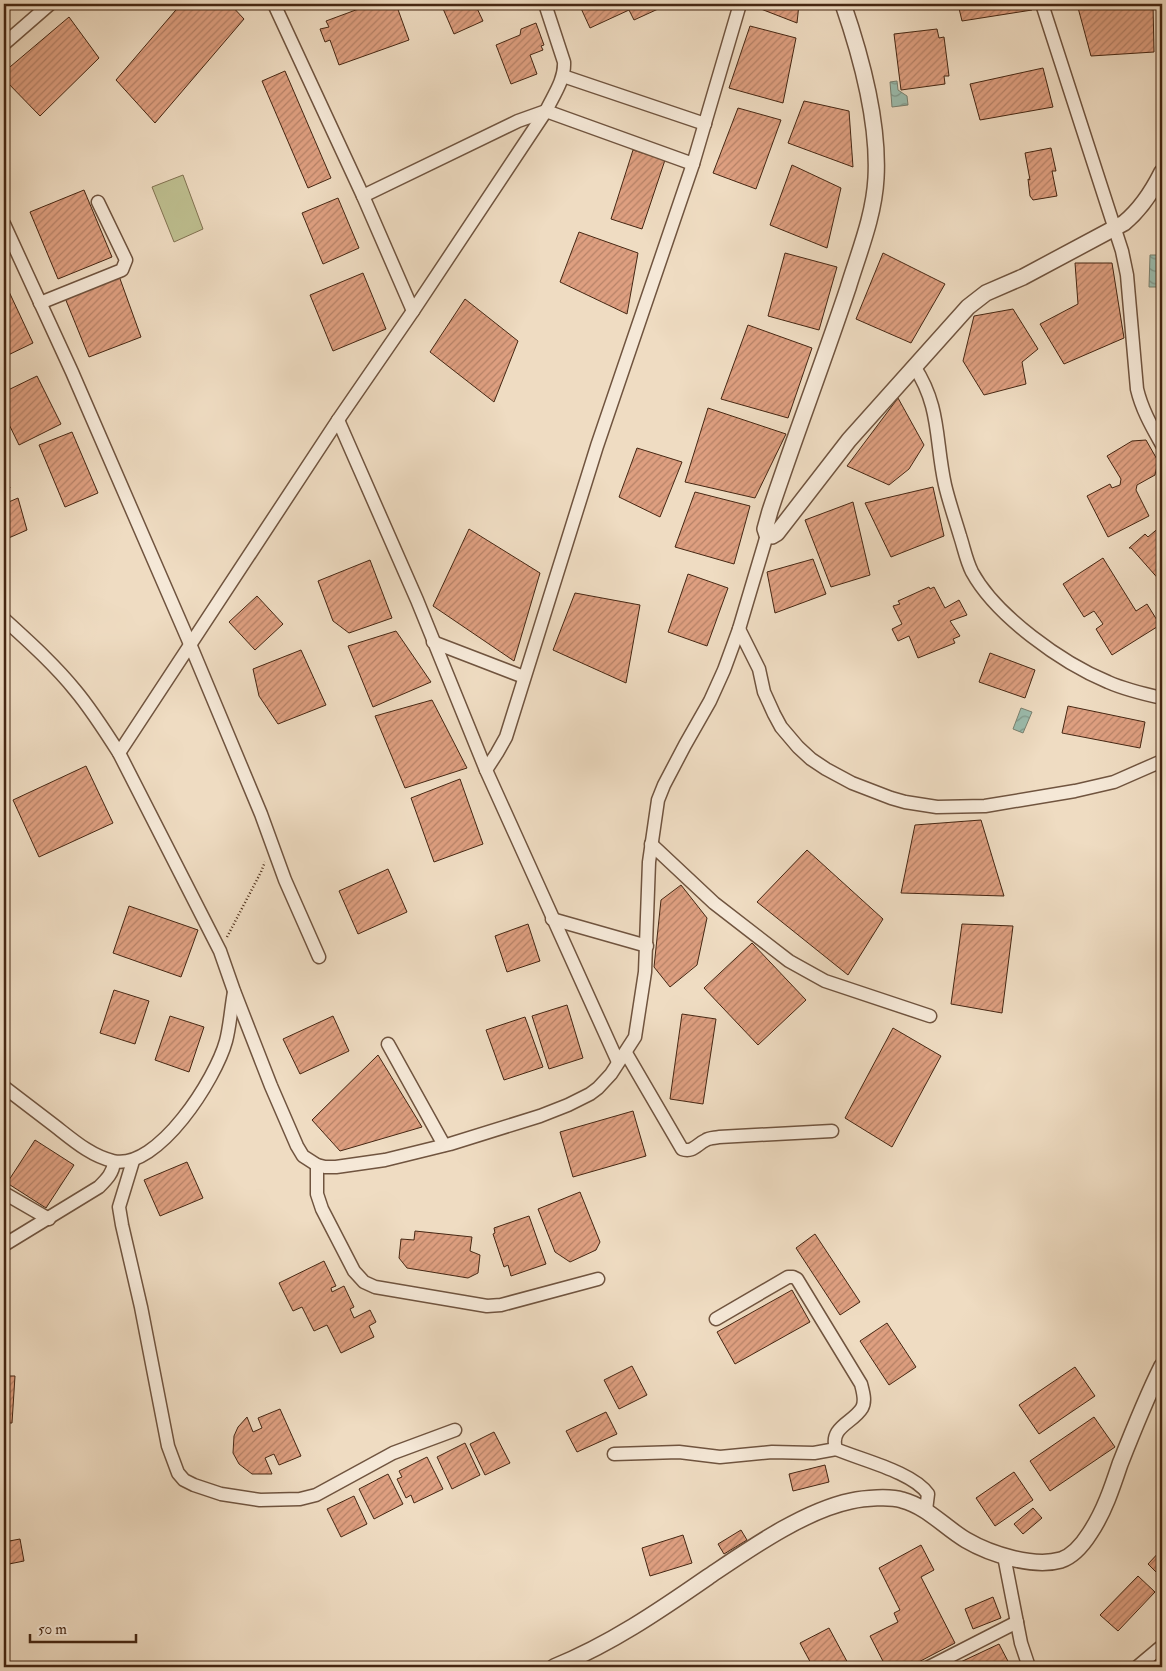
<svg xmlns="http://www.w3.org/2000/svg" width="1166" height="1671" viewBox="0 0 1166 1671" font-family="'IM FELL Double Pica',serif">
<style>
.pitch{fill:#bebf90;stroke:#827352}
.water{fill:url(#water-waves);stroke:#79806f}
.building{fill:url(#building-hatch);stroke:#462713}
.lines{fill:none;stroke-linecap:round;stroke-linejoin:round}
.minor-casing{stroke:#70543f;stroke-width:15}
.tertiary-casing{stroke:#70543f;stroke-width:18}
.path{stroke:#462713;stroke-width:2.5;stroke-dasharray:1 2.5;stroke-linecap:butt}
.minor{stroke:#f5e8d7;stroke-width:12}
.tertiary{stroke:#f5e8d7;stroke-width:15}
</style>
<defs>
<pattern id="water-waves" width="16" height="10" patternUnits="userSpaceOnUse" patternTransform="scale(1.25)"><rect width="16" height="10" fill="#9bbcad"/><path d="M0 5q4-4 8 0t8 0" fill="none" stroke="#80998c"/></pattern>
<pattern id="building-hatch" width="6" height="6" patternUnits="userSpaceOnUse" patternTransform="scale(1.25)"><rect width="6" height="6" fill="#de9f80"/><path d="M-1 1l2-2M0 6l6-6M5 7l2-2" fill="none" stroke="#b68268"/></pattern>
</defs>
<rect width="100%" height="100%" fill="#efdcc2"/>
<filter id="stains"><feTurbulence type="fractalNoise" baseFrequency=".004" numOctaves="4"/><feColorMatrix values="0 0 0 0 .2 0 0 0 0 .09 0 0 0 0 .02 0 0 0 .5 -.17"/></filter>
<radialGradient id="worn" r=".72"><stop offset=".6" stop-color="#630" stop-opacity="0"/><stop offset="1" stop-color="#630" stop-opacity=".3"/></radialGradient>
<!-- pitch -->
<polygon class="pitch" points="183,175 203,229 174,242 152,187"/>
<!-- water -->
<g class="water">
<polygon points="897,81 898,90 907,96 908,105 892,107 890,82"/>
<polygon points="1150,255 1161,255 1160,277 1162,277 1162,287 1149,287"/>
<polygon points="1021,708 1032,712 1023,733 1013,729"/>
</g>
<!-- building -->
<g class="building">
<polygon points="181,4 230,4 244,19 155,123 116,80"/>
<polygon points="372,4 396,4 409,40 339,65 330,40 325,42 320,29 329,27 326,21"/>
<polygon points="441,4 475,4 483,21 454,34"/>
<polygon points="579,4 669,4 634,20 629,10 590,28"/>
<polygon points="748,4 799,4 797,23"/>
<polygon points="958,4 1030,4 1032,10 962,21"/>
<polygon points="1077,4 1153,4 1154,52 1091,56"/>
<polygon points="69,17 99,58 40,116 4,79 4,72"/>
<polygon points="536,23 544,45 541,46 543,50 530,55 537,74 511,84 496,45 520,35 521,29"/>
<polygon points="750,26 796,38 783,103 729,88"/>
<polygon points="937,29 939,38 944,37 949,76 944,76 945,84 901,90 894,34"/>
<polygon points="1043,68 1053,107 980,120 970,84"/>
<polygon points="285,71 331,178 308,188 262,81"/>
<polygon points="804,101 849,111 853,167 788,143"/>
<polygon points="738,108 781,120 756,189 713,173"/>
<polygon points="1051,148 1056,171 1052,171 1057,196 1033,200 1030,196 1028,179 1030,180 1025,153"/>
<polygon points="633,150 665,160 642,229 611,219"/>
<polygon points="792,165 841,188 827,248 770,225"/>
<polygon points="84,190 112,257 58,279 30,212"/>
<polygon points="338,198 359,248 323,264 302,213"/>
<polygon points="579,232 638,253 627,314 560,282"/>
<polygon points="785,253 837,267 819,330 768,316"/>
<polygon points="883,253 945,284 911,343 856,319"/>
<polygon points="1075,263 1112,263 1124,338 1064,364 1040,324 1078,304"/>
<polygon points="363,273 386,329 333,351 310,295"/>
<polygon points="119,276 141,337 89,357 65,298"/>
<polygon points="4,281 33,343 4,357"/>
<polygon points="465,299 518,341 494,402 430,352"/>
<polygon points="1013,309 1038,349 1022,362 1026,384 984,395 963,361 974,316"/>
<polygon points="748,325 812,348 788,418 721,399"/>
<polygon points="37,376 61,424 19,445 4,414 4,392"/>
<polygon points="898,398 924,445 909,469 889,485 847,466"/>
<polygon points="708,408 786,434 755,498 685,482"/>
<polygon points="72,432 98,493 65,507 39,445"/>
<polygon points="1146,440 1158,461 1155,475 1137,485 1136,490 1149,516 1108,537 1087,496 1110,484 1112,488 1120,485 1121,479 1107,456 1132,441"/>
<polygon points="637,448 682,462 660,517 619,497"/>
<polygon points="4,470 10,488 4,490"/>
<polygon points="933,487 944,536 891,557 865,503"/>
<polygon points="695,492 750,506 734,564 675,547"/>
<polygon points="18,498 27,530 4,540 4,504"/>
<polygon points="853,502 870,575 831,587 805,520"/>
<polygon points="1162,525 1162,583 1131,548 1129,548 1145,534 1148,537"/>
<polygon points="469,529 540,573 514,661 433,606"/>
<polygon points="1103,558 1136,611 1147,604 1160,625 1112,655 1096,629 1103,624 1094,611 1084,617 1063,584"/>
<polygon points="813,559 826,594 775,613 767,572"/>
<polygon points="370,560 392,618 349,633 333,621 318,581"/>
<polygon points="688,574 728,588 707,646 668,632"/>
<polygon points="929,587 930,589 934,587 945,608 959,600 967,615 950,621 960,636 953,639 955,643 918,658 909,636 898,641 892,629 902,624 893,606 900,604 898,601"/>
<polygon points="575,593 640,605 626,683 553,650"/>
<polygon points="257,596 283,624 255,650 229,622"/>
<polygon points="396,631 431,682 373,707 348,646"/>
<polygon points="301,650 326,705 278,724 259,696 253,669"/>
<polygon points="990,653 1035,670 1025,698 979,682"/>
<polygon points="432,700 467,768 405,788 375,716"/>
<polygon points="1068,706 1145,722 1140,748 1062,733"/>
<polygon points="86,766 113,823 39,857 13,800"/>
<polygon points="460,779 483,844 434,862 411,798"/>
<polygon points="981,820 1004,896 901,893 915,825"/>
<polygon points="807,850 883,919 848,975 757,902"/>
<polygon points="388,869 407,912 358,934 339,891"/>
<polygon points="681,885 707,918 697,965 670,987 654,967 661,900"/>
<polygon points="129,906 198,930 181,977 113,953"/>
<polygon points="528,924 540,961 507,972 495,936"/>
<polygon points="962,924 1013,926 1002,1013 951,1004"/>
<polygon points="752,943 806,1000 758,1045 704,988"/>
<polygon points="114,990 149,1001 135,1044 100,1033"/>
<polygon points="567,1005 583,1058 549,1069 532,1016"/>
<polygon points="682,1014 716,1019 703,1104 670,1099"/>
<polygon points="170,1016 204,1027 189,1072 155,1060"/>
<polygon points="333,1016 349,1051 300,1074 283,1039"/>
<polygon points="525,1017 543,1067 504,1080 486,1030"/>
<polygon points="893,1028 941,1056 892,1147 845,1118"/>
<polygon points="378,1055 422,1127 340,1151 312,1120"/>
<polygon points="633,1111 646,1156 573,1177 560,1132"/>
<polygon points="35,1140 74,1165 46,1208 7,1183"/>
<polygon points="187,1162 203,1198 160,1216 144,1180"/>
<polygon points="580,1192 600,1242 596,1250 570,1262 555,1252 538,1209"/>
<polygon points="529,1216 546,1264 511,1276 508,1265 504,1267 493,1234 495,1233 494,1228"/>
<polygon points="415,1231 472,1237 470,1251 480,1255 478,1273 468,1278 407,1268 399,1258 401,1239 414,1240"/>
<polygon points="815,1234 860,1302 840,1315 796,1248"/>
<polygon points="324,1261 336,1286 331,1288 332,1292 344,1286 354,1307 350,1309 354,1318 370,1310 376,1322 369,1326 374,1337 341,1353 327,1325 314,1331 302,1307 293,1311 279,1283"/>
<polygon points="792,1290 810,1322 735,1364 717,1332"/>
<polygon points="887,1323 916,1367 889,1385 860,1341"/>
<polygon points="632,1366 647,1395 619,1409 604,1380"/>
<polygon points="1075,1367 1095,1396 1039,1434 1019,1405"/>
<polygon points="4,1376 15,1376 12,1423 4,1423"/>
<polygon points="280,1409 301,1456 279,1465 274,1454 265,1458 272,1474 252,1474 239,1464 233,1453 234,1436 238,1427 247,1417 253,1432 262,1428 258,1418"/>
<polygon points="606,1412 617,1434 577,1452 566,1431"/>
<polygon points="1094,1417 1115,1447 1050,1491 1030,1461"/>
<polygon points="494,1432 510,1463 485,1475 470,1444"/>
<polygon points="465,1443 480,1475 452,1489 437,1457"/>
<polygon points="427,1457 443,1489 414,1503 411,1495 406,1498 397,1479 402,1477 399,1471"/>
<polygon points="825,1465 829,1482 793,1491 789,1474"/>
<polygon points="1014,1472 1033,1500 995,1526 976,1498"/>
<polygon points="388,1474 403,1504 374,1519 359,1489"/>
<polygon points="354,1496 367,1524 341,1537 327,1509"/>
<polygon points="1033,1508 1042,1518 1023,1534 1014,1524"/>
<polygon points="741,1530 747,1540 724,1554 718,1544"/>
<polygon points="683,1535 692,1563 650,1576 642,1548"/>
<polygon points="20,1539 24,1561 4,1565 4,1542"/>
<polygon points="921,1545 934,1570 921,1577 955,1643 909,1667 886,1667 870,1636 898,1622 894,1613 900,1610 879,1568"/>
<polygon points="1162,1549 1162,1578 1148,1564"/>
<polygon points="1138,1576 1155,1592 1118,1631 1100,1615"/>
<polygon points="993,1597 1001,1618 973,1629 965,1609"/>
<polygon points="829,1628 850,1667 813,1667 800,1643"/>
<polygon points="999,1644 1011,1667 950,1667"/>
</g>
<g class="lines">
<defs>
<g id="minor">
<polyline points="274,4 363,196 413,311"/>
<path d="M1042,4L1122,251L1127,275L1137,389C1142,410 1152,427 1162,445"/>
<polyline points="4,44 50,4"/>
<polyline points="563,76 705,124"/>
<polyline points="363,196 518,121 546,111 693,164"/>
<polyline points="4,224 72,372 190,644 261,814 285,880 319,957"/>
<polyline points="40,303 122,270 126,260 98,202"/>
<path d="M914,366C941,407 935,440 945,485C949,502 955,519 960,536C964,548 966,560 972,572C996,616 1062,663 1108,682C1126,690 1144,694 1162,698"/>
<polyline points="338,420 417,600 486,770"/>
<path d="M4,619C28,641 54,664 75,690C91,709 105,731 119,753L220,951L234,991L271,1086L297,1146L303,1156L317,1165L325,1167H336L385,1160L450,1144L540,1116L568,1105L590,1094L598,1088L611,1074L635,1037L645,972L649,862L658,800L664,785L685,745L710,701L724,670L739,629L767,535"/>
<polyline points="739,629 759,669 764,692 774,714 781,727 798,747 811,759 826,769 852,783 891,798 905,802 937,807 985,806 1075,791 1114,782 1162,761"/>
<polyline points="433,642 524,677"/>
<path d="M119,753L338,420L413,311L546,111C553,96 565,80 564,62L545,4"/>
<polyline points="651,844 714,903 789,961 825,981 930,1016"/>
<polyline points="552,919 647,946"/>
<polyline points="388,1044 444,1145"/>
<path d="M626,1053L682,1149C693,1153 697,1144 706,1140C709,1138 715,1138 719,1137L832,1131"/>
<polyline points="618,1062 486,770 497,753 506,737 597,446 693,164 740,4"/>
<path d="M4,1087C21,1100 38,1113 55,1126C73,1140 91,1156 113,1161C158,1171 216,1078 226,1041C230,1026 231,1008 234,992"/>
<polyline points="133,1161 119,1207 122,1225 141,1307 168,1446 178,1473 184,1480 194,1485 221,1494 260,1500 300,1499 316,1495 393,1453 455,1430"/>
<polyline points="317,1165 317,1194 322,1209 354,1271 364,1282 375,1287 487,1306 501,1305 598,1279"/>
<polyline points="4,1193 49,1219"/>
<path d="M4,1245L99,1187C107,1179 113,1173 114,1162"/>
<path d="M716,1319L788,1277H793L797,1279L861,1384C863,1392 866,1401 862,1408C853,1423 829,1427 836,1449C861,1460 913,1472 928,1494L926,1510"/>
<polyline points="614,1454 679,1452 720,1457 772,1452 814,1453 836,1449"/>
<polyline points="1004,1556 1021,1643 1029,1667"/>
<polyline points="929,1667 1017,1622"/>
<polyline points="1137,1667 1162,1646"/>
</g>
<g id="tertiary">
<path d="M843,4C861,56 879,123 876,178C874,216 859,252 848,288C823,363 795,436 770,511L765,529L767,535L772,536L777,533L849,440L968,307L986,293L1023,277L1124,223C1141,209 1152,192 1162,172"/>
<path d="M554,1667C609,1645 659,1611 708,1577C748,1550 803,1511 851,1501C864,1498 890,1496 902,1500C928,1507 944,1527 966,1540C990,1554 1033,1568 1061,1560C1073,1556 1083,1544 1090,1533C1104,1512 1112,1488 1120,1464C1133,1431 1146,1398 1162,1366"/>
</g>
</defs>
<!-- minor casing -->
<use href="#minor" class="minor-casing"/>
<!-- tertiary casing -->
<use href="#tertiary" class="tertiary-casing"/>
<!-- path -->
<polyline class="path" points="227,937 261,872 265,862"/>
<!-- minor -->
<use href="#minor" class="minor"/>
<!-- tertiary -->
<use href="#tertiary" class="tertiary"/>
</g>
<!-- margin -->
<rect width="1166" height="1671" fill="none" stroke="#efdcc2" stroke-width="20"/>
<rect x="5" y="5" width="1156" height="1661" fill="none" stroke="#462713" stroke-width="2.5"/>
<rect x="10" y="10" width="1146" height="1651" fill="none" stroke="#462713"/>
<!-- scale -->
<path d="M30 1634v8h106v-8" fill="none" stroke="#462713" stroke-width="2.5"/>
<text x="38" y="1634" font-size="15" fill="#462713" stroke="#f5e8d7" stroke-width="4" paint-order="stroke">50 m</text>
<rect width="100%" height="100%" filter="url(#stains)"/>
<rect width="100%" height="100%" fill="url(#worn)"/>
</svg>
